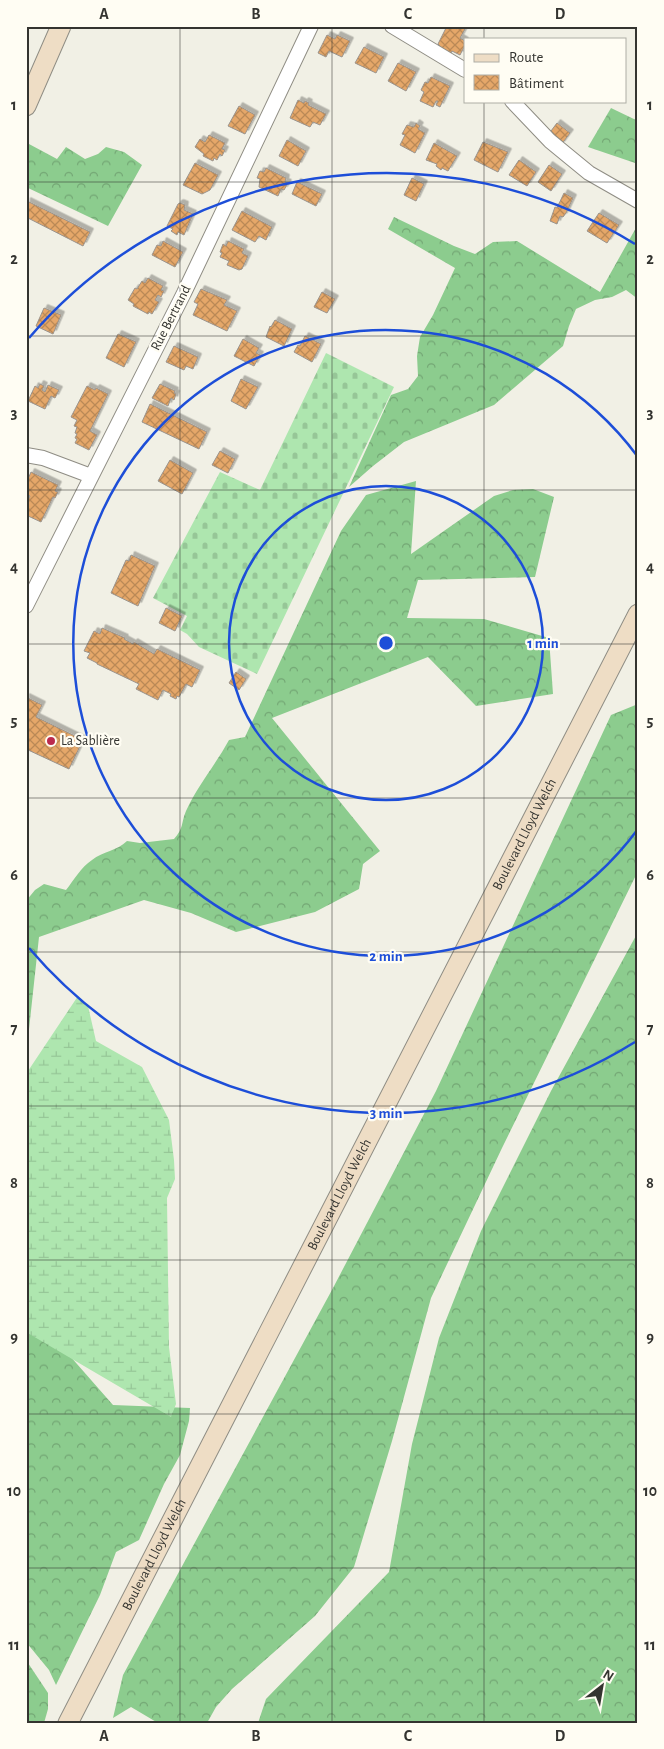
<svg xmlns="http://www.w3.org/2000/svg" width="664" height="1749" viewBox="0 0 664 1749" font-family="'Alegreya Sans',sans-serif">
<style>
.forest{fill:url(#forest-crowns)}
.wetland{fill:url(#wetland-marsh)}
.cemetery{fill:url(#cemetery-stones)}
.building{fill:url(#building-cross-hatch);stroke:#9a938c;filter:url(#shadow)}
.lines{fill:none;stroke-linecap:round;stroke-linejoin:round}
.street-casing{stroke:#8f8d84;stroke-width:16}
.secondary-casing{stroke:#8f8d84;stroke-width:21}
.street{stroke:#fff;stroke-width:14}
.secondary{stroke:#eeddc5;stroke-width:19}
.grid{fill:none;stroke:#343430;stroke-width:1;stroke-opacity:0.55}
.ring{fill:none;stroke:#1d4ed8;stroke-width:2.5}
.poi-dot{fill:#bb2a4e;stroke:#fffdf3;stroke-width:2}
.labels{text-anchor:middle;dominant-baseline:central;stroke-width:4.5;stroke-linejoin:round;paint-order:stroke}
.street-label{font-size:14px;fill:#343430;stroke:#fffdf3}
.poi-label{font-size:14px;fill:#343430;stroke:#fffdf3;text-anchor:start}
.centre{fill:#1d4ed8;stroke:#fffdf3;stroke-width:2.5}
.ring-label{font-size:15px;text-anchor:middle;font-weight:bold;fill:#1d4ed8;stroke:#fffdf3;stroke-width:4.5;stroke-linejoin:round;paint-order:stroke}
.neatline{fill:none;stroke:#343430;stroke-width:2}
.grid-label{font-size:16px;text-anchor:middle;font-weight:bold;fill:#343430}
</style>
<defs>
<pattern id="forest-crowns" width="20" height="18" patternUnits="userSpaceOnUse" patternTransform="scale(1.25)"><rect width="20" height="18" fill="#8ccc8e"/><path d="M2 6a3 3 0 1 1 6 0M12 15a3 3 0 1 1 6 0" fill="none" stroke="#73a674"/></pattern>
<pattern id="wetland-marsh" width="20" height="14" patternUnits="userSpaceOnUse" patternTransform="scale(1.25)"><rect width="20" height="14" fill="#aee6af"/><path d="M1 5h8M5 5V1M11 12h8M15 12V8" fill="none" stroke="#96c697"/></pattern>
<pattern id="cemetery-stones" width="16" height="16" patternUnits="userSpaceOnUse" patternTransform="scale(1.25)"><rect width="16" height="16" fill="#aee6af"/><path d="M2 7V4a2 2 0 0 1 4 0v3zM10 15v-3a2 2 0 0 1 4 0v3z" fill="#96c697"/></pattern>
<pattern id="building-cross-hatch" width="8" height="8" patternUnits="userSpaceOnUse" patternTransform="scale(1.25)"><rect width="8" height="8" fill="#e5a769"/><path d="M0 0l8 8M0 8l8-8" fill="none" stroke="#ba8957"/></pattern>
<filter id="shadow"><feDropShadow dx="3.5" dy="-3.5" stdDeviation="0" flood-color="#0004"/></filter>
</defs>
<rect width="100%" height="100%" fill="#f1f0e5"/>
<!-- forest -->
<g class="forest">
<polygon points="611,108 638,121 638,164 588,147"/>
<polygon points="29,144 57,159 66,147 85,159 98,154 106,147 124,152 142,165 108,226 26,187 26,149"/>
<polygon points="394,217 454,246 475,254 493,242 517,241 600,292 637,226 638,299 626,290 612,297 595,300 576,309 569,326 563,346 494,405 404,442 373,466 349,487 391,395 408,389 418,376 417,356 420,337 433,315 455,268 388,229"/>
<path d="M416,481L411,554L494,496L513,490L533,489L554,497L535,577L418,580L407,618L484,619L549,638L553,694L476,706L428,657L272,718L380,851L363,864L359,889L315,912L236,932L191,913L144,900L39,937L26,1057V901L35,890L44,884L66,890C74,880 81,867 92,860C103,851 117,851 127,841L140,843L174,839C184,828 181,823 186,811C198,785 216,764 229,740L245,737L341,531L366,495Z"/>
<polygon points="638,704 638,871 502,1148 431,1298 392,1441 354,1567 315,1616 232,1689 216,1707 207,1723 158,1723 131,1707 113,1718 123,1675 333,1288 436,1091 611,715"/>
<polygon points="638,932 638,1723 258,1723 266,1699 389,1572 412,1444 439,1338 481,1231 551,1091"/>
<polygon points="26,1281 41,1323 113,1405 190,1408 189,1421 180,1455 164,1484 139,1540 116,1552 100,1595 56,1685 49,1670 26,1642"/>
<polygon points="26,1660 48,1693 48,1709 44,1723 26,1723"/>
</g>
<!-- wetland -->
<polygon class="wetland" points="78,996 88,1006 96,1041 142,1067 169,1120 174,1160 175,1179 167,1198 169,1347 176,1404 171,1417 26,1332 26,1077 28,1071"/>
<!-- cemetery -->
<polygon class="cemetery" points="326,353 394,387 257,674 199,647 187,634 180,630 187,616 153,598 220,472 260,490"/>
<!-- building -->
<g class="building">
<polygon points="447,26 452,26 457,29 460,26 465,29 460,38 465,41 465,45 460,55 452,51 450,55 439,49 440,46 438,44"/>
<polygon points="327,35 335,39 337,35 350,41 342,57 329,51 326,57 318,53"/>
<polygon points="364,47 384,57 376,73 355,63"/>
<polygon points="398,63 416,72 406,91 388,81"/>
<polygon points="431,77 450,86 440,107 436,105 438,101 436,101 433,107 420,101 424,92 421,90 425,82 428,83"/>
<polygon points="298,100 304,103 305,101 309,103 308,105 326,114 320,125 313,122 310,127 290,118"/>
<polygon points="239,106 255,115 245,134 228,126"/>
<polygon points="416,123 420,126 418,129 425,133 415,153 400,145 405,135 402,134 407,125 414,127"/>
<polygon points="557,123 570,133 561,145 548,135"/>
<polygon points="209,135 225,143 222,149 225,150 222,156 220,154 217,160 214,158 213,161 203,156 204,154 195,147 200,139 205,142"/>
<polygon points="287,140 306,151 298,166 279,156"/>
<polygon points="483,142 508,152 498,172 474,160"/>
<polygon points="434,143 457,156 448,171 442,168 441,170 436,166 437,164 426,160"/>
<polygon points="519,160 536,172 527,186 509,175"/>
<polygon points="195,163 218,175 210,190 202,194 183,185"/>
<polygon points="549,165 562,174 551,191 538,182"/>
<polygon points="266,168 286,178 285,182 288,183 284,190 281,189 278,196 259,187 260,179 257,178 260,171 264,172"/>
<polygon points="412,178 424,184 416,201 404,195"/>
<polygon points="297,182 322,194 316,206 292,194"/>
<polygon points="564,193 573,198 566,213 563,217 560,216 557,224 550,221 555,207 557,208"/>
<polygon points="27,201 90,232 83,246 26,217"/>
<polygon points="180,203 185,205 184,210 193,214 184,235 178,232 177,235 171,231 173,229 167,226 178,204"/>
<polygon points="242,211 272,227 266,240 259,236 255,242 232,230"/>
<polygon points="599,213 619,225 607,243 587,231"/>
<polygon points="163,241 183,252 175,267 152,255 157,245 161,246"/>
<polygon points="228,241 244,249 242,253 248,256 242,269 239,270 227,265 229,261 220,257 222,253 220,252 223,244 226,246"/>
<polygon points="148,278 163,286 161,290 164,291 161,297 158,295 155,300 159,302 152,314 149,312 148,314 133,306 134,304 128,300 135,288 137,289 142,281 145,283"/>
<polygon points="201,289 227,300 224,305 237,311 227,331 193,315 198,304 194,302"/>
<polygon points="322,292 335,299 327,313 314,307"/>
<polygon points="44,308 61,315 53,334 36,326"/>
<polygon points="275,320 292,329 284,346 266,337 270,326 271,327"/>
<polygon points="118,334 136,342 124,367 106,358"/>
<polygon points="305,336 321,344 312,362 294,352 298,345 300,346"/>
<polygon points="243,339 259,348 256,353 260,355 254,366 234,356"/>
<polygon points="174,346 198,357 193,369 186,366 184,370 166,362"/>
<polygon points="241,379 258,387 246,409 231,401"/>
<polygon points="40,384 44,386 42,390 45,392 48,385 59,390 55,398 51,396 45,409 28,401 35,386 38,388"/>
<polygon points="160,384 175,391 174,393 176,394 174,400 171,398 168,406 152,398"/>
<polygon points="87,386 95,390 96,388 108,394 90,431 97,435 89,450 75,443 77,439 75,438 77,434 75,433 77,427 74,426 77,420 71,417"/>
<polygon points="150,404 207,432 199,449 142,422"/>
<polygon points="220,451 235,459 228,473 212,465"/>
<polygon points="170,460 193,473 182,494 158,481"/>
<polygon points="31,472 58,485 55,491 58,492 55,498 53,497 41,522 26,515 26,504 30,496 26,494 26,479 28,479"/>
<polygon points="131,555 155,566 138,606 111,593 126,560 129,561"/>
<polygon points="166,608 182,616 175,631 159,623"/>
<polygon points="102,628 125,638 124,639 133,644 134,642 154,654 157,649 200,670 192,687 186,684 179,697 177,696 176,699 170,696 171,694 163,690 158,700 136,689 139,684 97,664 97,663 87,658 90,653 84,651 94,631 100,634"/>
<polygon points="236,672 246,679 239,690 229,683"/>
<polygon points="26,697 42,705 36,717 83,740 69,769 26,749"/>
</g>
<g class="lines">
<defs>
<g id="street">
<polyline points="392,26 465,70"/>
<polyline points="512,101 550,141 589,173 638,201"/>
<polyline points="26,455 43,458 91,476"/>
<polyline points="26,606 184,293 311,26"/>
</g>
<g id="secondary">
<polyline points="26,106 61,26"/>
<path id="s1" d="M68,1723L638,614"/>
</g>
</defs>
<!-- street casing -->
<use href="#street" class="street-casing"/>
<!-- secondary casing -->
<use href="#secondary" class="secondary-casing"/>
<!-- street -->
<use href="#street" class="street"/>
<!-- secondary -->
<use href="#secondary" class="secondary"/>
</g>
<!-- grid -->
<path class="grid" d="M180,26V1723M332,26V1723M484,26V39M484,101V1723M26,182H638M26,336H638M26,490H638M26,644H638M26,798H638M26,952H638M26,1106H638M26,1260H638M26,1414H638M26,1568H638"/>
<!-- distance rings -->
<g class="ring">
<circle cx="386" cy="643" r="157"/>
<path d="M638 829A313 313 0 1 1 638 457"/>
<path d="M635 1042A470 470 0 0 1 29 948M29 338A470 470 0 0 1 635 244"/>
</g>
<!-- markers -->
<circle class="poi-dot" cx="51" cy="741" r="5"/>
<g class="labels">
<!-- street labels -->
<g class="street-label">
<text transform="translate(171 318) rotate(-63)">Rue Bertrand</text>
<text stroke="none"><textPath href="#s1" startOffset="999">Boulevard Lloyd Welch</textPath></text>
<text stroke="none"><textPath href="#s1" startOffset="594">Boulevard Lloyd Welch</textPath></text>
<text stroke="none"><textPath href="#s1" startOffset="189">Boulevard Lloyd Welch</textPath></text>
</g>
<!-- poi labels -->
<g class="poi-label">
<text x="61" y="741">La Sablière</text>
</g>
</g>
<circle cx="386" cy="643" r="8" class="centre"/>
<g class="ring-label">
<text x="543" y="648">1 min</text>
<text x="386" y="961">2 min</text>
<text x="386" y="1118">3 min</text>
</g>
<!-- border -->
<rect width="664" height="1749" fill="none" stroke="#fffdf3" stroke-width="55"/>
<!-- legend -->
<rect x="464" y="38" width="162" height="65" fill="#fffdf3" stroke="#aeada5"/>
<rect x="474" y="54" width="25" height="8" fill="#eeddc5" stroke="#aeada5"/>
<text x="509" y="62" font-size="15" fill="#343430">Route</text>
<rect x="474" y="75" width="25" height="15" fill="url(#building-cross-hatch)" stroke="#aeada5"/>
<text x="509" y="88" font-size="15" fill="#343430">Bâtiment</text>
<!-- north arrow -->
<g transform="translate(602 1686) rotate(31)" stroke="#fffdf3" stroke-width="4" paint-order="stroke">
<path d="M0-4L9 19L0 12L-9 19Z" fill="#343430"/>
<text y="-8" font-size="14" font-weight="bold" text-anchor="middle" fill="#343430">N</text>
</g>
<rect x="28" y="28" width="608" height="1694" class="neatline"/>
<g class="grid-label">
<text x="104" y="19">A</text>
<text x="256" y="19">B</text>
<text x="408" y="19">C</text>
<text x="560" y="19">D</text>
<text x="14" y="110">1</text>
<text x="650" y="110">1</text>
<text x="14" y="264">2</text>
<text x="650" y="264">2</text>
<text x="14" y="418">3</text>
<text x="650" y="418">3</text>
<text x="14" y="572">4</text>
<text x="650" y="572">4</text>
<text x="14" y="726">5</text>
<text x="650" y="726">5</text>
<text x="14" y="880">6</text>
<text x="650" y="880">6</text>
<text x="14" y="1034">7</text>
<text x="650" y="1034">7</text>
<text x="14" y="1188">8</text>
<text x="650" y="1188">8</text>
<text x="14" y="1342">9</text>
<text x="650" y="1342">9</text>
<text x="14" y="1496">10</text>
<text x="650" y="1496">10</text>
<text x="14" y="1650">11</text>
<text x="650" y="1650">11</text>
<text x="104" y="1741">A</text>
<text x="256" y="1741">B</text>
<text x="408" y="1741">C</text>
<text x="560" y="1741">D</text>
</g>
</svg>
